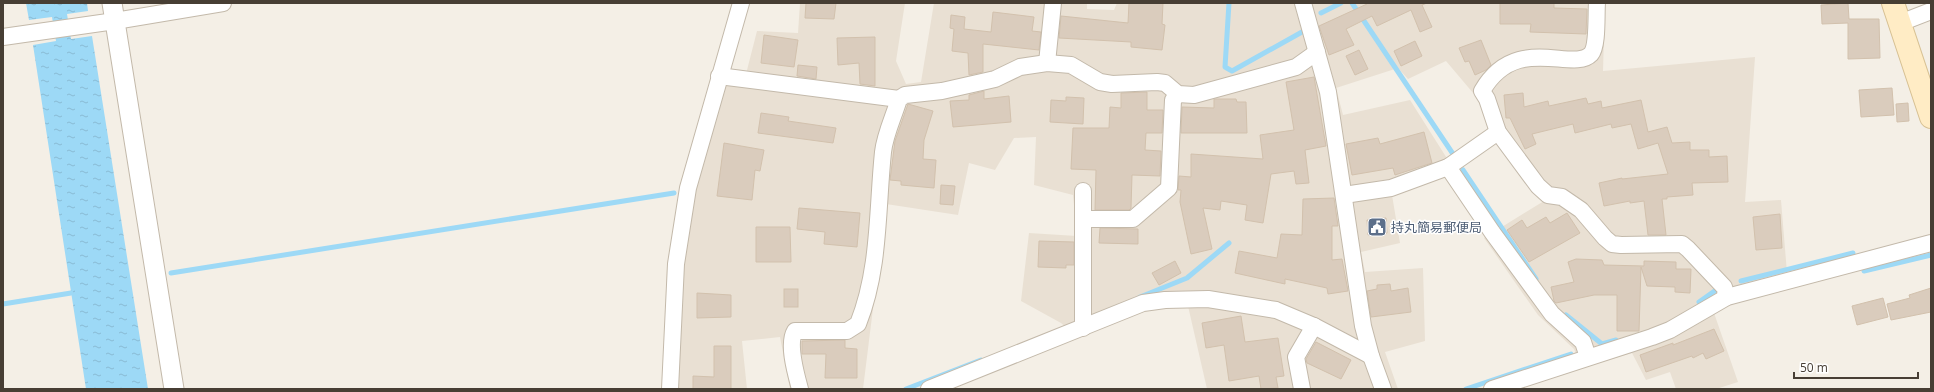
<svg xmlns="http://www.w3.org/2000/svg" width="1934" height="392" viewBox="0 0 1934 392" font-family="'Open Sans','Noto Sans JP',sans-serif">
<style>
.residential{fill:#e9e0d3}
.water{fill:url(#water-ripples)}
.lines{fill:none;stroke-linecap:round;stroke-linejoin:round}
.stream{stroke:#9dd9f6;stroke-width:5}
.building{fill:#daccbd;stroke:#d2c1ad}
.minor-casing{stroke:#c3b9aa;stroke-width:18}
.tertiary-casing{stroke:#c3b9aa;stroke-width:21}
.secondary-casing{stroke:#d7c092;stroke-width:24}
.minor{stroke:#fff;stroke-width:16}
.tertiary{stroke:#fff;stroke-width:19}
.secondary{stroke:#ffecc5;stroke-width:22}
.labels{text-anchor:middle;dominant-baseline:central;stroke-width:3;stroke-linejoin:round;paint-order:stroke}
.service-label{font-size:13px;fill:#4e5e75;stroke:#fff;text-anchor:start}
</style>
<defs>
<pattern id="water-ripples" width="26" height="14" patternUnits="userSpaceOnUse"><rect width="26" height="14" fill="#9dd9f6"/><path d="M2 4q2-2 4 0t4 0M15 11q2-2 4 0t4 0" fill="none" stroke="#89bbd4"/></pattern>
</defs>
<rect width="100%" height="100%" fill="#f4efe6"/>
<!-- residential -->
<polygon class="residential" points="800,3 905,3 896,61 906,84 921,82 934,3 1087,3 1087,9 1114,10 1117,3 1605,3 1603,71 1755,57 1745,202 1781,200 1787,273 1790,286 1731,302 1714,313 1738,382 1716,389 1676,389 1670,372 1646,380 1632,353 1582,368 1574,349 1538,315 1484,238 1544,201 1479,100 1446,61 1408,79 1398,68 1336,88 1343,115 1410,100 1455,171 1392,195 1400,243 1361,252 1365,272 1423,268 1425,341 1385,352 1398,389 1207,389 1188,306 1144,311 1078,338 1061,323 1021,301 1029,233 1077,236 1073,195 1034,185 1036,137 1014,138 995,170 969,163 958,215 886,204 863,389 790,389 780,337 742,341 747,389 663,389 667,266 681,181 714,68 746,74 757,31 798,33"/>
<!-- water -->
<polygon class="water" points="26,3 87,3 88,11 67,14 71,39 92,36 148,389 86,389 33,45 56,41 52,17 29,20"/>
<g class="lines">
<!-- stream -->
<g class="stream">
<polyline points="1229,3 1225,67 1232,71 1302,32"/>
<polyline points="1352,3 1453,154"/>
<polyline points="1321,13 1341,3"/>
<polyline points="1463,170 1536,279"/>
<polyline points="1864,271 1931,255"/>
<polyline points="171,273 674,193"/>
<polyline points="1741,281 1853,253"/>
<polyline points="1140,297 1187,278 1229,243"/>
<polyline points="1699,302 1716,290"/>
<polyline points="3,304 71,293"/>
<polyline points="1566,315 1602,344 1616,340"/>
<polyline points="906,389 981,360"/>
<polyline points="1466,389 1571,354"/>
</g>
</g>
<!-- building -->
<g class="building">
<polygon points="806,3 836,3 834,19 805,18"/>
<polygon points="1129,3 1163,3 1162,24 1165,25 1162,50 1131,47 1131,42 1059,38 1061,16 1128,23"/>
<polygon points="1367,3 1427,3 1422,5 1432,27 1420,32 1411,10 1377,26 1372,16 1346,29 1354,45 1329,55 1319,26 1367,4"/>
<polygon points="1500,3 1554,3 1554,8 1587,9 1586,34 1530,32 1531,24 1500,24"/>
<polygon points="1848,3 1849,19 1879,19 1880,58 1848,59 1848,23 1822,24 1821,5"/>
<polygon points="993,12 1034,17 1032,31 1041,32 1039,50 983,44 983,72 969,75 968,53 952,51 954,29 950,28 951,15 965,17 964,29 991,32"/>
<polygon points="764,35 798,40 794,67 761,63"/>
<polygon points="875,37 875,86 860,84 859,63 838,65 837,38"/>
<polygon points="1481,40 1491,65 1486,70 1475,75 1469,61 1465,62 1459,48"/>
<polygon points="1415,41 1422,56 1401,66 1394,51"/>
<polygon points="1359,50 1368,69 1355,75 1346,56"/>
<polygon points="798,65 817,67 816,79 797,76"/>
<polygon points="1314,77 1326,146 1305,150 1309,183 1296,184 1294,171 1271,174 1263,223 1245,220 1247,205 1221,201 1220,210 1203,208 1212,249 1191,254 1180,202 1181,190 1178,190 1179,176 1191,177 1191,154 1263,159 1260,135 1294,130 1286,82"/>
<polygon points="1892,88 1894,115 1861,117 1859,90"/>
<polygon points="984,91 984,99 1009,96 1011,122 953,127 950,101 969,100 969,95"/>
<polygon points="1147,92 1147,110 1163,110 1162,133 1146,133 1145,150 1161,151 1160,176 1132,175 1131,208 1129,210 1095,210 1096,170 1071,169 1073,128 1109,128 1110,107 1121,108 1121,93"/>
<polygon points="1523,93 1524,107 1548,101 1549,106 1586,98 1588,104 1601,101 1602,108 1641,100 1648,132 1667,127 1672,143 1690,142 1690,150 1709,150 1709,157 1727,156 1728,182 1692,183 1693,195 1667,197 1667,199 1662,199 1666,235 1648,235 1644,201 1630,203 1630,201 1604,206 1599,183 1622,178 1622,179 1668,174 1658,143 1638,149 1631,124 1612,128 1611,124 1575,133 1573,124 1532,134 1536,144 1525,149 1510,118 1506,118 1504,95"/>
<polygon points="1066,97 1084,98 1083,124 1050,122 1051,100 1066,101"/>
<polygon points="1214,99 1236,99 1237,102 1246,102 1247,133 1181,133 1182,107 1214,108"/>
<polygon points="1908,103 1909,121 1897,122 1896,104"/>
<polygon points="908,104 933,111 924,140 923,159 936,160 934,188 901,185 901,181 890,180 895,141"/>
<polygon points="761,113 789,117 788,121 836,128 833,143 758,133"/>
<polygon points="1424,132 1432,163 1395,175 1393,168 1352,175 1346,144 1378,138 1380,144"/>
<polygon points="724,143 764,150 760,171 755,170 752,200 717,196"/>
<polygon points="941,185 955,186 953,205 940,204"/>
<polygon points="1334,198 1338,226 1332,226 1332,260 1342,259 1348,291 1328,294 1327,288 1285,279 1285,284 1235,273 1239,251 1277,258 1281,234 1302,235 1303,199"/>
<polygon points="799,208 860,213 857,247 824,244 825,232 797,229"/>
<polygon points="1567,213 1580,233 1529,262 1507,230 1522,220 1527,228 1546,217 1550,223"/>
<polygon points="1780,214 1782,248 1756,250 1753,217"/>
<polygon points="1386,218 1387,233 1368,235 1367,220"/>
<polygon points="756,227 790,227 791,262 756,262"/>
<polygon points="1100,228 1138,229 1138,244 1099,243"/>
<polygon points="1039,241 1074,242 1074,265 1066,265 1066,268 1038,267"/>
<polygon points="1576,259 1602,260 1604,265 1644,266 1644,261 1676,262 1676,269 1691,269 1690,293 1675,292 1675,287 1647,286 1641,267 1639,331 1617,331 1617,295 1594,295 1556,303 1554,301 1551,287 1574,282 1568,262"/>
<polygon points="1175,261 1181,273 1159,285 1152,273"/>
<polygon points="1390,284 1391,291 1408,288 1411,312 1371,317 1367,291 1377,289 1377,285"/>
<polygon points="1931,288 1931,312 1891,320 1887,304 1910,298 1909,295"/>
<rect x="784" y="289" width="14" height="18"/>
<polygon points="697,293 731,295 731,317 697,318"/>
<polygon points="1883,298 1888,317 1857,325 1852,306"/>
<polygon points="1241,316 1245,342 1278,338 1284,376 1276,377 1278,388 1261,389 1259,376 1229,381 1224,345 1206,348 1202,323"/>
<polygon points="1714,329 1724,351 1706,359 1703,353 1693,358 1692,356 1646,372 1640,355 1673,343 1673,345"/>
<polygon points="845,340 845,348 857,349 857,378 825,378 826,354 802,354 802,341"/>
<polygon points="1316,342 1351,360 1341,379 1307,363 1306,359"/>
<polygon points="714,346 731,346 731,389 693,389 693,376 714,377"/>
</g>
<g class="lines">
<defs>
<g id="minor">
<polyline points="1303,3 1328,92 1363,326 1371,356 1383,389"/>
<path d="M1597,3C1596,15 1598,46 1591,54C1573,73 1516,32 1482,91L1487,99L1498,132L1538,186L1548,195L1562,197L1581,210L1605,238L1612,244L1621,245L1682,244L1688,249L1724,287L1727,297"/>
<polyline points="1900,23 1931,11"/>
<polyline points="3,37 115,21 223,3"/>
<polyline points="1047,63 1053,3"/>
<polyline points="719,76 899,99"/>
<polyline points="1448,167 1492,232 1552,314 1583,342 1588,357"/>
<polyline points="1344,195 1391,188 1448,167 1498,132"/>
<polyline points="1083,219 1133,219 1169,188 1173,100 1178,94"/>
<polyline points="1083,328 1083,191"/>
<polyline points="670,389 676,264 688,188 741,3"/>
<path d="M800,389C796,374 787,344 795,331H847L858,324C880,269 877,210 883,152C885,134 894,116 899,99L905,95L942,91L995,79L1020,67L1047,63L1071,65L1100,82L1112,84L1157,82L1165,83L1178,94L1194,95L1296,67L1317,52"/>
<polyline points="929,389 1143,303 1165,300 1208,299 1276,310 1314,326 1371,356"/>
<polyline points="1302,389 1296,357 1314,326"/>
<polyline points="1492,389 1652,337 1670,330 1727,297 1931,243"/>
</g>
<polyline id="tertiary" points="112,3 174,389"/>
<polyline id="secondary" points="1893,3 1931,117"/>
</defs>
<!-- minor casing -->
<use href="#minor" class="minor-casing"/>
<!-- tertiary casing -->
<use href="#tertiary" class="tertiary-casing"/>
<!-- secondary casing -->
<use href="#secondary" class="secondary-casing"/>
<!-- minor -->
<use href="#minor" class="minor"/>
<!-- tertiary -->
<use href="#tertiary" class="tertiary"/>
<!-- secondary -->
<use href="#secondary" class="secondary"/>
</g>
<!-- icons -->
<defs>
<symbol id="civic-square" viewBox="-11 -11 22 22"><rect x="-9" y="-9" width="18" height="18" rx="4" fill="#5c6f8a" stroke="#fff"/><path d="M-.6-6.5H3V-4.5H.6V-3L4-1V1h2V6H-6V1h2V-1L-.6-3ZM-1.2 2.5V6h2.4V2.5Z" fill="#fff"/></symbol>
</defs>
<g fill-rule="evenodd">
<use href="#civic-square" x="1366" y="216" width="22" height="22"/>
</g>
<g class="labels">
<!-- service labels -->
<g class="service-label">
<text x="1391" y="227">持丸簡易郵便局</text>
</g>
</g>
<!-- border -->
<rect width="1934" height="392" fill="none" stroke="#473e34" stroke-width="8"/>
<!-- scale -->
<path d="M1794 372v6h124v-6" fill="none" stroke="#473e34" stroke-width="2"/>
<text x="1800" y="372" font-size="12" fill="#473e34" stroke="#ffffff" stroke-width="3" paint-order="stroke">50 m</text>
</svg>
